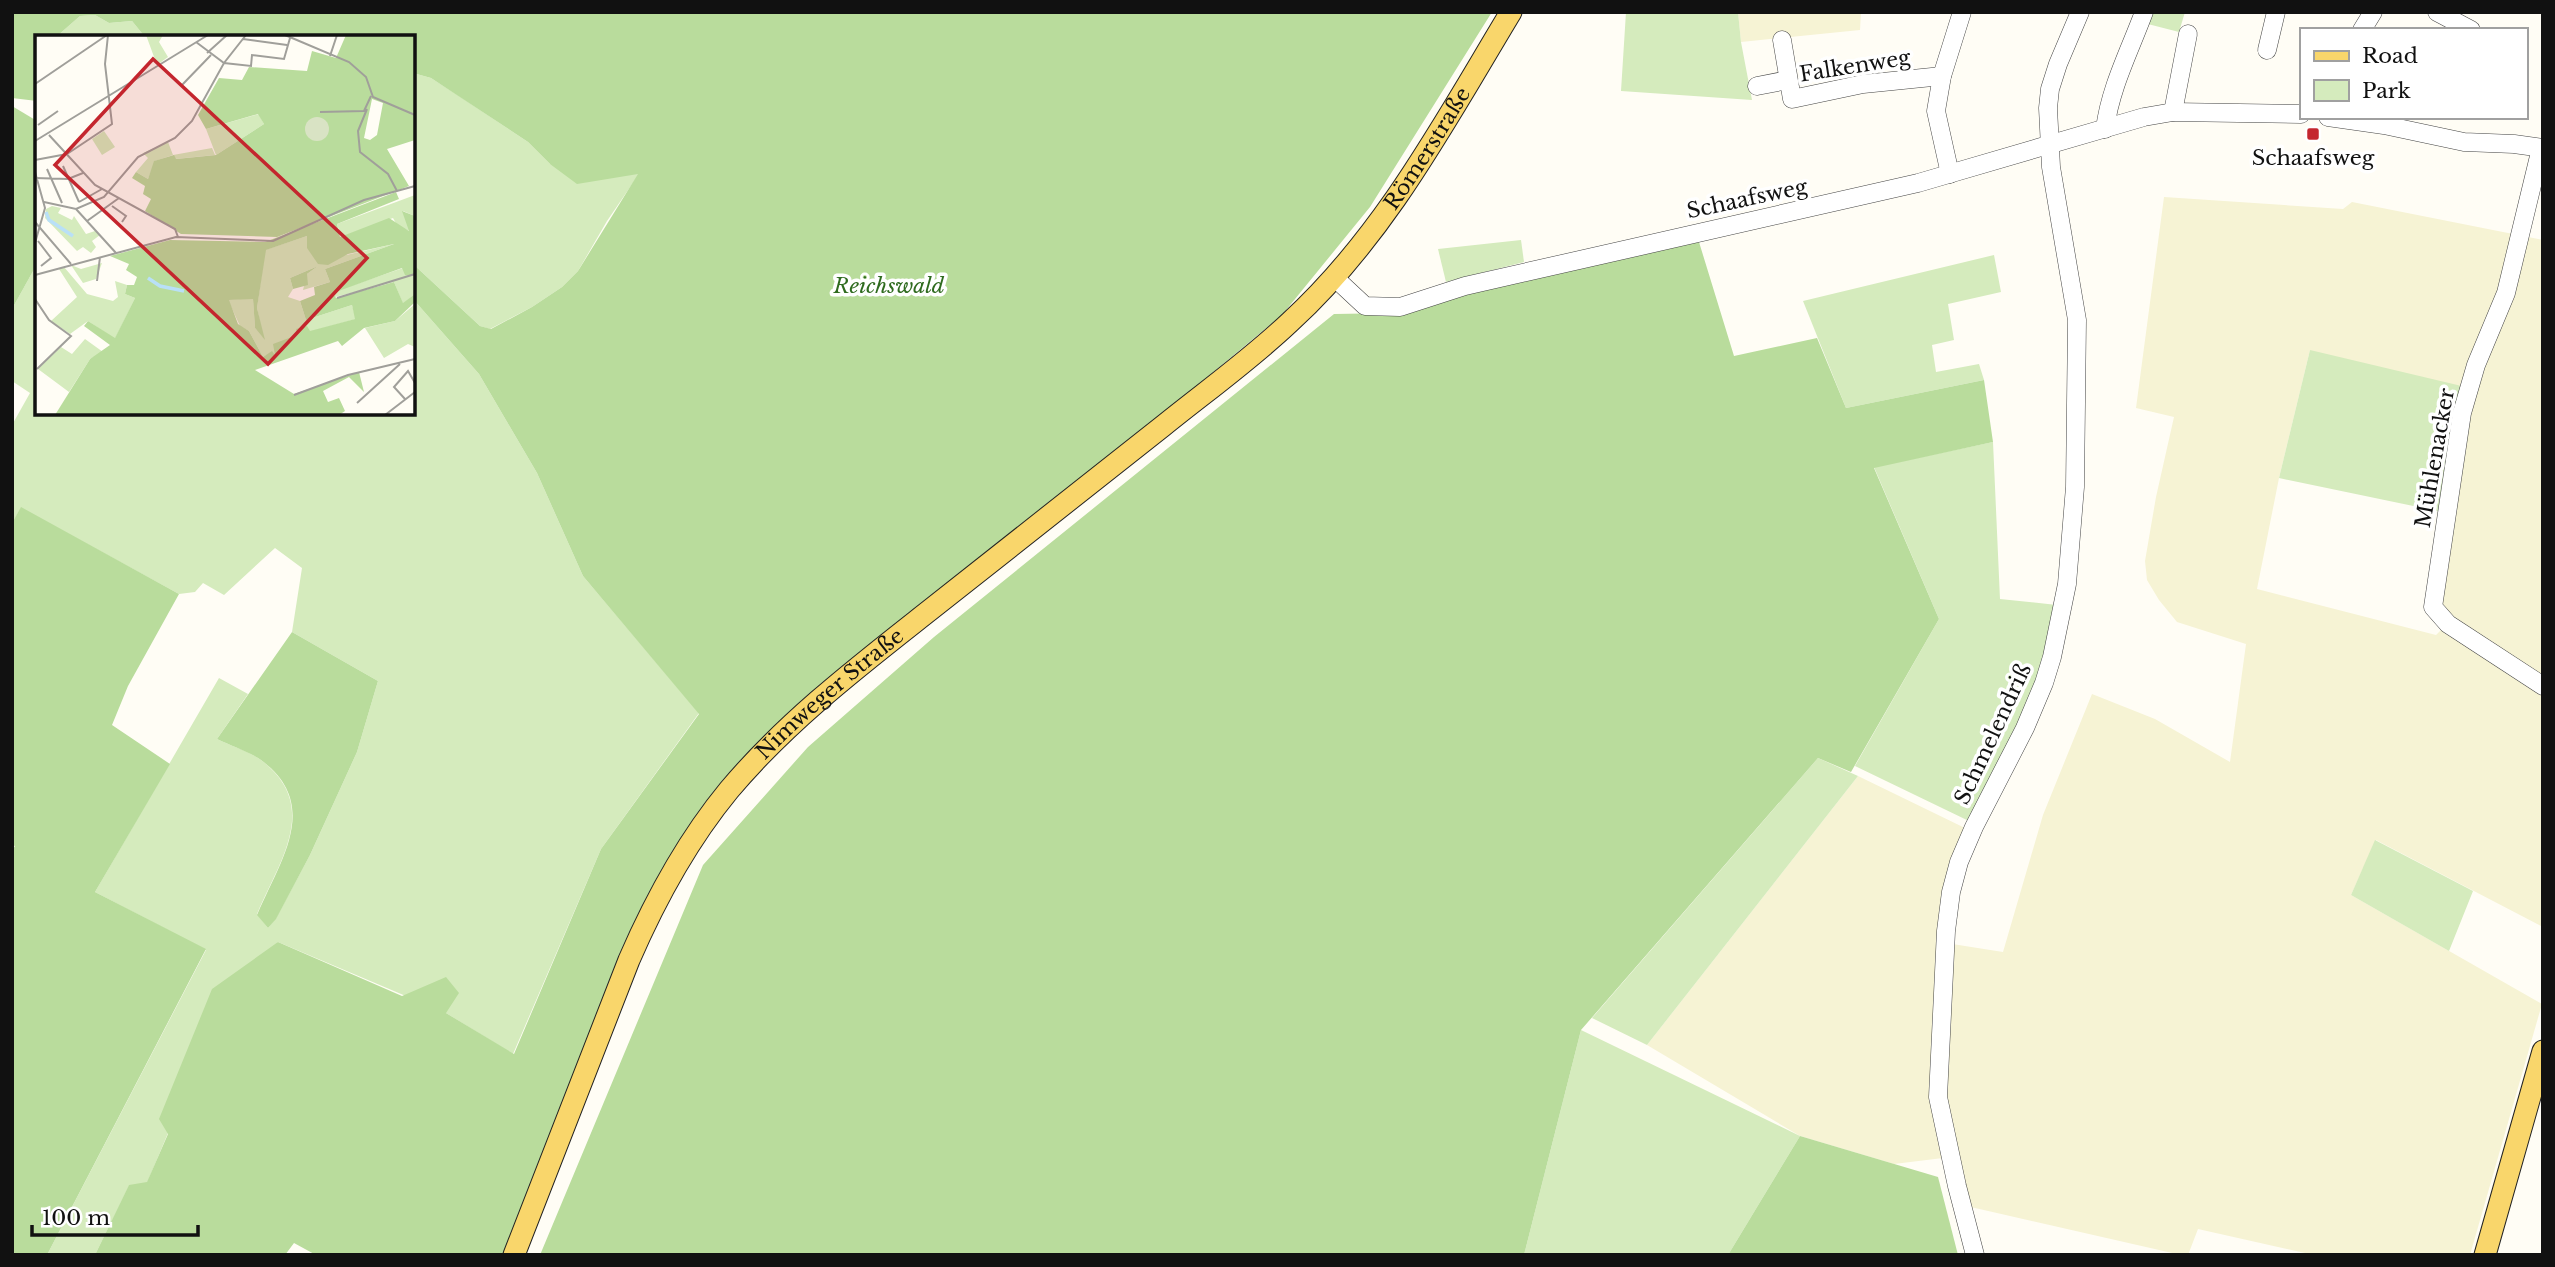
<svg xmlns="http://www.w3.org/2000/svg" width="2555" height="1267" viewBox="0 0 2555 1267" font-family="'Libre Baskerville',serif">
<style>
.farmland{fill:#f6f3d4;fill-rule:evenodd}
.green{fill:#d5ebbd}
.forest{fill:#b9dc9c}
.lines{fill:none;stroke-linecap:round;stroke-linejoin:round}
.minor-casing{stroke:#444;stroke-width:19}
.major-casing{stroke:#222;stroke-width:23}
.minor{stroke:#fff;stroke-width:18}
.major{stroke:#f9d66b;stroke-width:21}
.poi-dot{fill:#c4262e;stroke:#fff;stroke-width:2.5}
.labels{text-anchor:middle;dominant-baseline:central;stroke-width:7;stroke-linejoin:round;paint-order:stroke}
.street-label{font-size:21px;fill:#111;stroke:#fff}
.poi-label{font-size:21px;fill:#111;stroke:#fff}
.park-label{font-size:21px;font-style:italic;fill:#2f6b1f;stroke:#fff}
.inset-river{fill:none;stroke:#b9e0f7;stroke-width:3.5}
.inset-road{fill:none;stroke:#a09f9a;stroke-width:2}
.view{fill:#c4262e;fill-opacity:0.15;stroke:#c4262e;stroke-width:3.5}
.inset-edge{fill:none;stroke:#111;stroke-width:3.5}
</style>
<rect width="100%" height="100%" fill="#fffdf5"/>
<!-- farmland -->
<g class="farmland">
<polygon points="1738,12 1861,12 1860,30 1741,42"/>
<path d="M2164,197L2343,209L2352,202L2543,240V927L2376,840L2351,895L2542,1004L2470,1255H2314L2198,1229L2188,1255H2181L1962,1205L1938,1097L1946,943L2003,952L2043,815L2092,694L2155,719L2230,762L2246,644L2177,622L2159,600L2147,580L2145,561L2156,497L2174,417L2136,408ZM2310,350L2452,469L2433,607L2447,624L2436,635L2257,589L2279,478Z"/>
<polygon points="1858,776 1967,829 1955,861 1943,1158 1894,1164 1800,1136 1647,1045"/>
</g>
<!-- green -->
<g class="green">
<polygon points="1626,12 1738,12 1741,42 1752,100 1621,91"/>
<polygon points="2144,12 2185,12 2179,32 2140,22"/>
<polygon points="95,15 109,23 132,21 145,37 56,37 80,16"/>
<polygon points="413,73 431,78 456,94 528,142 550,164 639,174 607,221 578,271 562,287 532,307 490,329 480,326 413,264"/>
<polygon points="1521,240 1524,262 1446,282 1438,249"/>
<polygon points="1994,255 2001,292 1948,304 1954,340 1932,345 1936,372 1979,364 1984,380 1846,408 1803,301"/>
<path d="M37,264V413H413V299L479,374L537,473L583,576L699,713L601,849L513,1054L446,1013L278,942L168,1133L147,1183L129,1186L95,1255H47L206,950L95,892L219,678L248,694L217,739C231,746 249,751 261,760C321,806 280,860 257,914L268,928L276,918L310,855L357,752L378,681L292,632L302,568L275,548L224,595L203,583L195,592L179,594L21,508L12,523V425L30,393L12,381V309Z"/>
<polygon points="2310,350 2470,388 2447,513 2279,478"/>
<polygon points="1993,442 2000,599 2057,605 2041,676 1971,822 1855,766 1939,619 1874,467"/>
<polygon points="1818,758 1858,776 1647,1045 1592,1018"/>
<polygon points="2375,840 2473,891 2449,951 2351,895"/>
<polygon points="1581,1030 1800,1136 1728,1255 1524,1255"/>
</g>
<!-- forest -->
<g class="forest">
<polygon points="12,12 1492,12 1370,207 1282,315 802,714 666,884 514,1255 316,1255 294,1243 285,1255 95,1255 129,1185 147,1182 168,1134 159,1119 212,989 278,942 402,996 446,977 459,993 446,1013 514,1054 601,849 699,714 583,576 537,473 479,374 413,299 413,264 480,326 491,329 532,307 562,287 578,271 638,174 577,184 550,164 528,142 431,78 413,73 413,37 145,37 132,21 109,23 95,15 80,16 56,37 37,37 37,101 12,98"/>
<polygon points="12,106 37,121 37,264 12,309"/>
<polygon points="1699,242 1734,356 1817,338 1846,408 1984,380 1993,442 1874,468 1939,619 1851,772 1818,758 1581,1030 1524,1255 540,1255 703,865 808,747 934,637 1334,314 1395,313 1525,278"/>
<polygon points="21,507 179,594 128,686 112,725 170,764 95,892 206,949 47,1255 12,1255 12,851 15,846 12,845 12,523"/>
<path d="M292,632L378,681L357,752L310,855L276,919L268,928L257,915C280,861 322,805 261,760C248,751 231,746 217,739Z"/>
<polygon points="1800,1136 1938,1177 1958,1255 1728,1255"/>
</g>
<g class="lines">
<defs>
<g id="minor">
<polyline points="2437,12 2471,30"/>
<polyline points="2362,30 2373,12"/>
<polyline points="1782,40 1792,99 1863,84 1942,76"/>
<polyline points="2267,50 2276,12"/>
<polyline points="1757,86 1788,80"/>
<polyline points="2173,112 2188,34"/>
<polyline points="2328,117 2384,125 2464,142 2514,144 2543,148"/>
<path d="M2105,129C2110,88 2130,50 2144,12"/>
<polyline points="2541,148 2506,293 2476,365 2462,413 2433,607 2448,624 2543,686"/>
<polyline points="1950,174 1936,111 1942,76 1962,12"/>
<polyline points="1335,278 1365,306 1400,307 1465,286 1918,183 2144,117 2173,112 2301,114"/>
<polyline points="1975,1255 1957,1186 1938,1097 1946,931 1951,892 1959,862 1974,827 2025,728 2044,683 2052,657 2067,584 2075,487 2077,320 2051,167 2048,108 2050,89 2058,64 2080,12"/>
</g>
<g id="major">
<path id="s1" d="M514,1255L629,960C655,900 687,841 729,790C787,721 859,666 930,610C1007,549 1085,488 1163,426C1205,392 1250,360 1290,322C1385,235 1445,121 1511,12"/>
<polyline points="2485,1255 2543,1051"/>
</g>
</defs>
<!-- minor casing -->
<use href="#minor" class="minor-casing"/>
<!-- major casing -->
<use href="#major" class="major-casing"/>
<!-- minor -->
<use href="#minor" class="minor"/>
<!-- major -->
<use href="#major" class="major"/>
</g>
<!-- markers -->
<rect class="poi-dot" x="2306" y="127" width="14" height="14" rx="3.5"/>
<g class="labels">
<!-- street labels -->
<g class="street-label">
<text transform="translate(1855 66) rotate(-9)">Falkenweg</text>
<text stroke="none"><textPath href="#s1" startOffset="1468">Römerstraße</textPath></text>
<text transform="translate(1747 199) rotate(-12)">Schaafsweg</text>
<text transform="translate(2435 458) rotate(-80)">Mühlenacker</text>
<text stroke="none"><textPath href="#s1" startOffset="654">Nimweger Straße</textPath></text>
<text transform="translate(1993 734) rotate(-65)">Schmelendriß</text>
</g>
<!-- poi labels -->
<g class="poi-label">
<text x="2313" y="158">Schaafsweg</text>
</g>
<!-- park labels -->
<g class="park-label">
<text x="889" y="286">Reichswald</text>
</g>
</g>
<!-- overview -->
<g transform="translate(35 35)">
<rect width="380" height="380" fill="#fffdf5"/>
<path d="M111,0H128L124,7L133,22L122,30ZM224,79L229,89L181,120L171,94ZM69,96L80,112L67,120L57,104ZM133,107L138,120L177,113L180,120L140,124L138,120L120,126L113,144L101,137L113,123L108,118ZM380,160V181L368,176L375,196L363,192L358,183L306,202L302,189ZM17,171L26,173L23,178L37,185L39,181L51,199L60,196L65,200L57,206L61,212L56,218L48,212L42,216L10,183L11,174ZM272,201L275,210L307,221L359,209L290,234L295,247L268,255L272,239L283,231L255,243L258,254L253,262L265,266L271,285L317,270L321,284L274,297L261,294L263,300L241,321L237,317L228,322L214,296L205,291L193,265L218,263L220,293L228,302L222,273L230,215ZM67,228L61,244L48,248L36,230L46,234ZM29,232L52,259L78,266L83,262L80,246L92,250L90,259L100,263L80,304L53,286L35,299L16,286L42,262L24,234ZM368,233L380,241V259L368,269L359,247L300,262L298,257ZM380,269V312L373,309L349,323L330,293L360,286ZM50,304L68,317L55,324L34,357L3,334L26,312L37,319Z" fill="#d5ebbd"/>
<path d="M311,0H380V105L352,114L374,151L242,202L146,199L110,176L116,164L108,159L110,151L97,143L101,137L113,144L119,126L139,120L141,124L181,120L229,89L223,79L171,94L163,80L184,43L207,45L214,32L272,36L277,16L301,23ZM337,64L348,68L342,100L335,105L329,103ZM361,157L364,164L302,189L305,202L354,183L374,196L367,176L380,181V241L370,240L367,233L298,258L301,263L359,247L368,268L380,259V267L360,286L329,293L307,311L303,306L220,335L259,359L324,337L329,357L314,342L288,356L293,367L304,363L310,376L304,380H20L55,324L75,310L49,291L53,286L80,303L100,263L90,259L92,250H99L102,242L91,235L94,229L75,221L135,205L230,207ZM272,201V213L283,229L293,230L313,219L359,209L290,234L295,247L279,252L280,260L265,266L271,285L317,270L320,284L275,296L272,291L261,294L262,300L238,309L240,320L237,316L228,322L214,296L203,289L194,265L218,264L220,293L230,305L222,273L231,215ZM283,231L272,239L273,250L258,254L255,243Z" fill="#b9dc9c" fill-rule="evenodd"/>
<path d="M270 94a12 12 0 1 1 24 0a12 12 0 1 1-24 0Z" fill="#d9e3c4"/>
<path class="inset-river" d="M11,177L14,185L38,201M113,243L125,251L149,256"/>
<path class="inset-road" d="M250,0L314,27L331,42L338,62L380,80M208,4L252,10M161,7L189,28L216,31L217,20L249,24L255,3M172,18L192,0M295,21L302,0M0,49L72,0M147,50L176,20M332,74L323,96L325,117L353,139L362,156M285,77L329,76L336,61M3,90L23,76M14,100L60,150L140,194L143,202M0,106L173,0M32,119L77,89L70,29L73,0M0,125L32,119M28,131L44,167M12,134L27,168M0,137L10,173L0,208M0,143L33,144L48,138M9,167L41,174L69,162L103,122L140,103L157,86L189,28L211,0M44,167L67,154M77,171L91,181L87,187M41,174L81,218M52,186L84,163M0,187L36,229M3,206L16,223L6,231M0,240L141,202L238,206L329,165L380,151M62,246L65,222M302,263L380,239M0,264L14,285L36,301L2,334M259,360L313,340L380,324M370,364L359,352L373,336L380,348M322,368L365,329M350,380L380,357"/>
<path class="view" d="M118,24L332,223L233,329L20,130Z"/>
<rect width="380" height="380" class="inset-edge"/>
</g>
<!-- border -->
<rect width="2555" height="1267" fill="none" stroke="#111111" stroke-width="28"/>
<!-- legend -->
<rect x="2300" y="28" width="228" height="91" fill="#ffffff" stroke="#a0a0a0" stroke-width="2"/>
<rect x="2314" y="51" width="35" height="10" fill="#f9d66b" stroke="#a0a0a0" stroke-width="2"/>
<text x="2362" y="63" font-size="21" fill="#111111">Road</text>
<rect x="2314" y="80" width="35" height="21" fill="#d5ebbd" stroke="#a0a0a0" stroke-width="2"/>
<text x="2362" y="98" font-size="21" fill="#111111">Park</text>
<!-- scale -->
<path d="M32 1225v10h166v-10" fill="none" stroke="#111111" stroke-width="3.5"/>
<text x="42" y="1225" font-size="21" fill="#111111" stroke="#ffffff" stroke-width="5" paint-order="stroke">100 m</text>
</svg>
